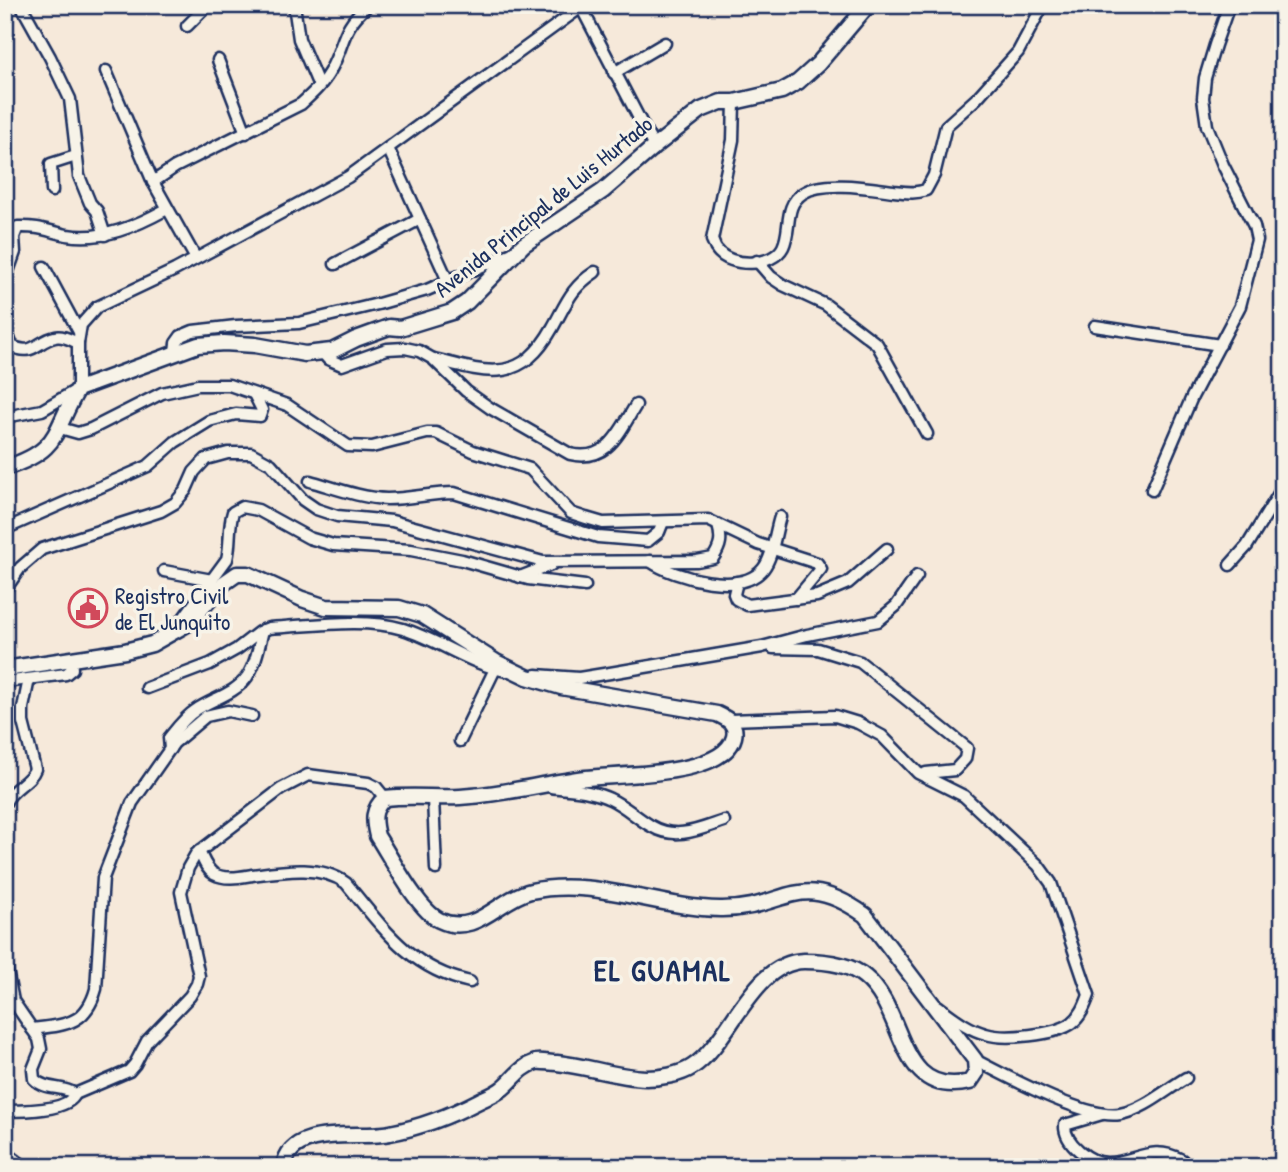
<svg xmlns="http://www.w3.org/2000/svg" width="1288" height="1172" viewBox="0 0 1288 1172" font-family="'Patrick Hand',sans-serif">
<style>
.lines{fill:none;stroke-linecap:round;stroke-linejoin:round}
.street-casing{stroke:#1b2f5e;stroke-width:15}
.secondary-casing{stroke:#1b2f5e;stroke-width:19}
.street{stroke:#f7f3e8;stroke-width:10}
.secondary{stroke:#f7f3e8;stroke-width:14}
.labels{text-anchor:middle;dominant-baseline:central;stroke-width:7;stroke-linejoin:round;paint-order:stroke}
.street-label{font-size:23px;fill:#1b2f5e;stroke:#f7f3e8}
.poi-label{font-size:23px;fill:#1b2f5e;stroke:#f7f3e8;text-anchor:start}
.district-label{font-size:30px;font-weight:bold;letter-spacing:2px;fill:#1b2f5e;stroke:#f7f3e8}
</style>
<rect width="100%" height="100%" fill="#f6e9da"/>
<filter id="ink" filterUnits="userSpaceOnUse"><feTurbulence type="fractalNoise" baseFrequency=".0143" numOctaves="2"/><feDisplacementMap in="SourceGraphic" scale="14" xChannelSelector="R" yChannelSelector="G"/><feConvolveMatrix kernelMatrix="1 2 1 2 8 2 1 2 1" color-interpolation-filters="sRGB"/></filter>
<g filter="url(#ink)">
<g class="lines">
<defs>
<g id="street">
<polyline points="21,5 50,57 70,99 79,176 90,203 97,211 105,235"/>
<polyline points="294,5 299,39 319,86"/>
<polyline points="581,7 654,147"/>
<polyline points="187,26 208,5"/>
<polyline points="218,60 246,133"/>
<polyline points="106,71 153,182 195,257"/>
<polyline points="614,73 665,43"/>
<path d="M734,102L733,140L712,240C714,243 714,247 717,250C730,268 773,267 783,247C792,229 783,206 803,193C824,180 870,188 894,191C905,192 915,194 926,190L934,175L946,126L976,99L1018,52L1043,5"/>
<polyline points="388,148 448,281"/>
<path d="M153,182L175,167L301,104C312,94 323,84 330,71C346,42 340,29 368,5"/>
<polyline points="52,191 51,164 76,156"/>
<polyline points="757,261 771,277 783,285 826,305 877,344 927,434"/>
<polyline points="335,264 420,219"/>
<polyline points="44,267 79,332"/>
<path d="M5,280L15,252L14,237L18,227C38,226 48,231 67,235C103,241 136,226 167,209"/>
<polyline points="1095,326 1220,345"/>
<path d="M5,327L12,346C33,357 37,341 55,337C63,335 71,340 78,343"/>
<polyline points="175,352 176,343 181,336 193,331 236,326 299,323 378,304 427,290 510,254"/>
<path d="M322,352L328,359L342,365L387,349L405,348L419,351L433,359L466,391L490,408L570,454C608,463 619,432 636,405"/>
<path d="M434,359C490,374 521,384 553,327C567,302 571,288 595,272"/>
<polyline points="5,417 42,410 78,389 78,343 81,325 97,307 175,270 348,177 584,5"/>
<polyline points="60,428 78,433 91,429 162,393 198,385 229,385 287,405 348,446 372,447 427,433 436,433 473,451 530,469 571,513 586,518 603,523 708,520 758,544 817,563 821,569 796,599"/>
<path d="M310,481C335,488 361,498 387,499C410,499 431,493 454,493L598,537L648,541L659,532L663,522"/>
<polyline points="1152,490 1192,397 1240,306 1257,240 1254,226 1223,165 1207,126 1203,98 1205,78 1215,45 1229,5"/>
<polyline points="5,529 148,466 175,442 209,421 236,414 260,416 262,410 254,394"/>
<path d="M650,561C675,578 741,596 763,569C773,557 775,532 780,517"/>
<polyline points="1230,565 1247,546 1283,487"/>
<polyline points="164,571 212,580"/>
<polyline points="520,577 551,565"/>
<polyline points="737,582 734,594 736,599 747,605 817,596 848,583 887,549"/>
<path d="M5,590L20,568L42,549L161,511L175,503L186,490L194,472L206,459L228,453H251L271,464L303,500L316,509L337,516L392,521L543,562L697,561L713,558C721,546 722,539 718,525"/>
<path d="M177,627L227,559C231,543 228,528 233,512L242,507L258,510L309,538L333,545L411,550L462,560L528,579L585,586"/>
<polyline points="773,648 818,649 860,662 967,748 965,759 955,770 926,773"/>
<polyline points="536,675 579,678 610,673 762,647 807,635 878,621 896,606 917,576"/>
<polyline points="5,682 66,674 72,669 71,659"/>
<path d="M147,688L210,664L237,649L259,632L269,628C310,626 364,617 403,629C439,640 471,665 507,671"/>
<path d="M730,720L835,716L858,723L882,736L918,773L964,796L1038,865L1051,883L1089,995C1085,1006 1081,1016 1072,1023C1056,1035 1004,1040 986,1034C967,1029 953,1017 938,1006"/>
<polyline points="460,741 495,669"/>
<path d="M170,749L169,738C177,728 185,717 196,710C212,699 235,694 247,677C256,663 259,646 263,630"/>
<path d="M551,787C571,790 592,790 610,799C625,806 637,818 651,826C676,841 700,829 724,821"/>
<polyline points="433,798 436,869"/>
<path d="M5,803C12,787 30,783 35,769L23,722V708L29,679"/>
<path d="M199,851C203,859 206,869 214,874C225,880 240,877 252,875C282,871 320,864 346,883C383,928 410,969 470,982"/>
<path d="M5,961L13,1001L39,1039L41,1049L33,1069L34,1079C46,1091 62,1085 75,1094"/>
<path d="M32,1029C65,1025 86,1025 96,989L103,878L132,803L174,743L206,716L228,711L252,716"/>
<path d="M975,1060C1006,1076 1087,1120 1120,1114C1143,1110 1166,1090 1186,1078"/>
<path d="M5,1111C22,1111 69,1111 75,1094L129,1071L135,1064L147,1041L190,996L197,984L199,976L181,892L188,868L196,854L281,789L308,775L368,783L376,787L385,798"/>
<path d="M1102,1114L1065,1125C1064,1143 1090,1163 1107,1163C1135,1163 1151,1143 1182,1160V1167"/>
<polyline points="5,1152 25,1167"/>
</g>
<g id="secondary">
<path d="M5,468C61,450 52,433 78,389L198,345L224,343L255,345L305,354L332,351L356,339L389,327L400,328L452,312L467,302L523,245L603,191L654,147L701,110L721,102H734L782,91L798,82L818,64L868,5"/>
<path d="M5,669L125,651L152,644L189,623L224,583L237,574H248L302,599L326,607L399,608L422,615L496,662L527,677L561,687L717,714C728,719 737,724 734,737C724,777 619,774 586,778C544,783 502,795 460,797C435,798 409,795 385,798C372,809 373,820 377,836C390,856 418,910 439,920C476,938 499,898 531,891C593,877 657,908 720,909C786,910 797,867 865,915L975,1060L976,1073L970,1082C896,1099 907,1011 865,977C850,964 824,961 804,961C752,962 731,1042 692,1067C680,1075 660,1078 646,1078C616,1077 587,1066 557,1063C550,1063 542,1061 536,1062C520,1067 514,1079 503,1088C496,1094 487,1097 479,1101C450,1116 422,1127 390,1133C360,1140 289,1123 284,1167"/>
</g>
</defs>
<!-- street casing -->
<use href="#street" class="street-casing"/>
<!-- secondary casing -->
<use href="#secondary" class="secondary-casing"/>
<!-- street -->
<use href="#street" class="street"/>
<!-- secondary -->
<use href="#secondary" class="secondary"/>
</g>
</g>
<!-- icons -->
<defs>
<symbol id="civic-ring" viewBox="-11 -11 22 22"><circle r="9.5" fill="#f7f3e8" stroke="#d1495b" stroke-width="1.5"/><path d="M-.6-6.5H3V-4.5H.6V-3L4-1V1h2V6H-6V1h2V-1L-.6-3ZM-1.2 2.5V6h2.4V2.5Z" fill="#d1495b"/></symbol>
</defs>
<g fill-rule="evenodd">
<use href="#civic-ring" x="66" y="586" width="44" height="44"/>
</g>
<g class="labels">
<!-- street labels -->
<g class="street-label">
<text transform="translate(543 206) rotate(-39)">Avenida Principal de Luis Hurtado</text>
</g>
<!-- poi labels -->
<g class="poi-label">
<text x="115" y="595">Registro Civil<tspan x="115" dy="26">de El Junquito</tspan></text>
</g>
<!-- district labels -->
<g class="district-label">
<text x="663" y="970">EL GUAMAL</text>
</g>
</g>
<!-- margin -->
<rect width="1288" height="1172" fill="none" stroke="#f7f3e8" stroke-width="28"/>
<rect x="14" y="14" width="1260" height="1144" fill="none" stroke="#1b2f5e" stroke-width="2.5" filter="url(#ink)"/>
</svg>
